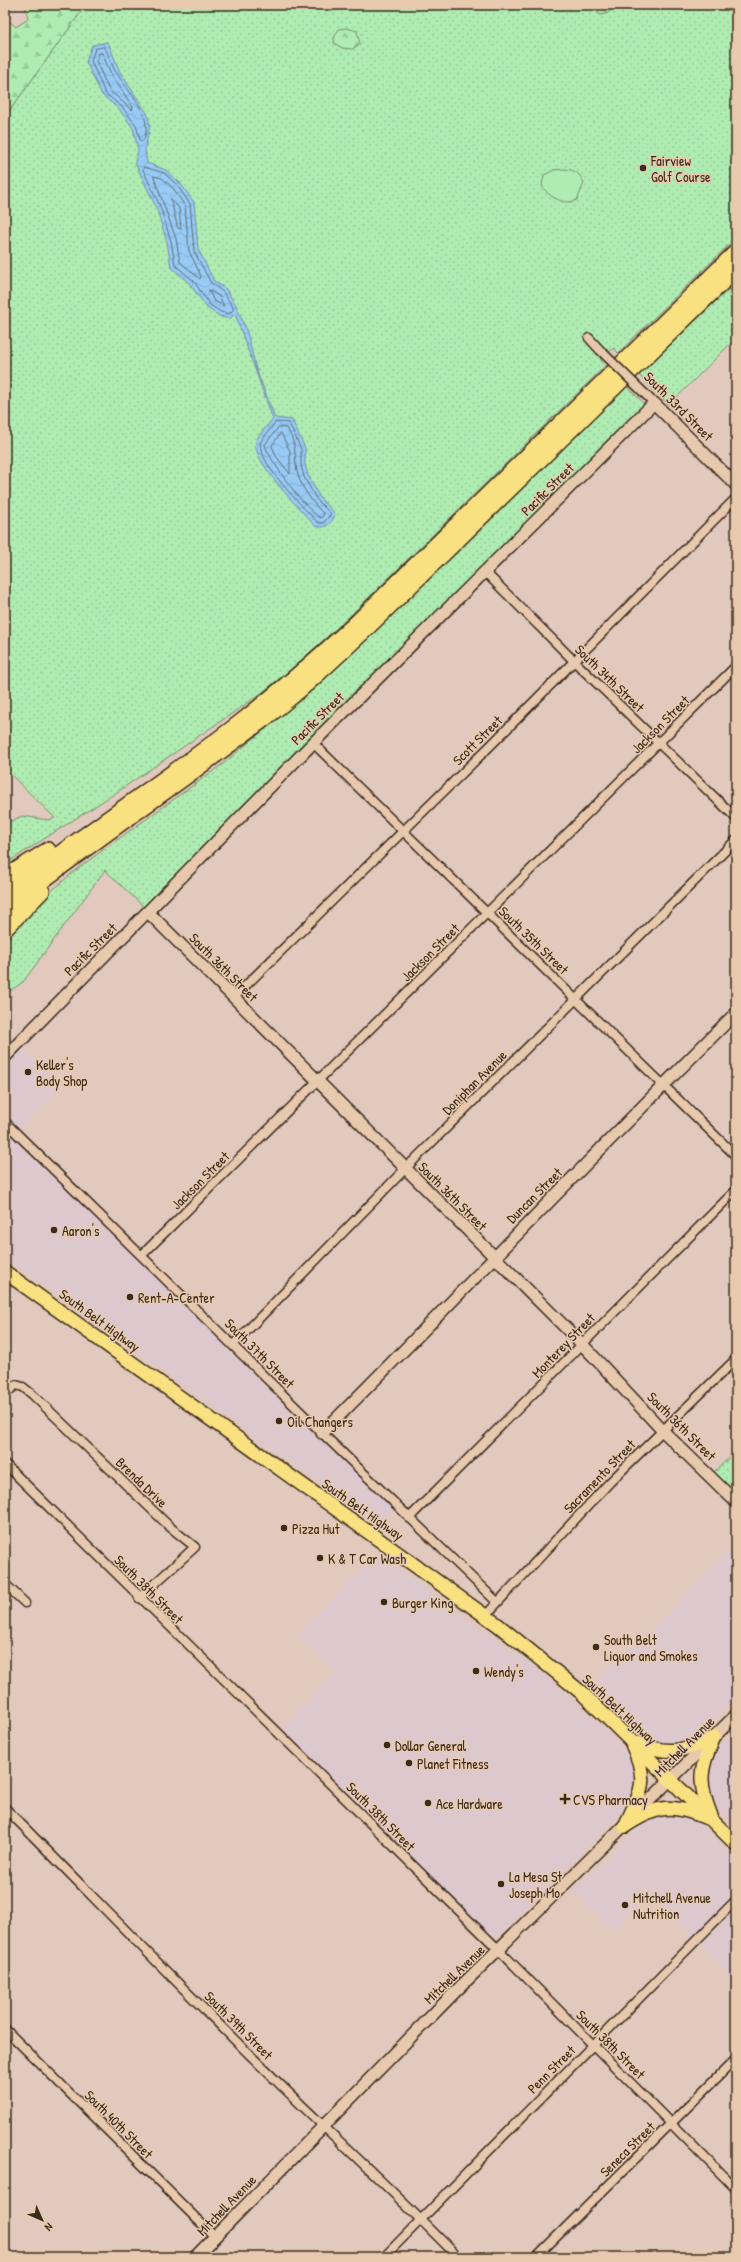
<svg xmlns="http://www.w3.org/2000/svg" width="741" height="2262" viewBox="0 0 741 2262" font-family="'Patrick Hand',sans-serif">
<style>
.built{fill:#ddc8ce}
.grass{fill:url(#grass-dots);stroke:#758b68}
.forest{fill:url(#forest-firs);stroke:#758b68}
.park{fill:#afecb2;stroke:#758b68}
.water{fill:url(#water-waves);stroke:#728b9f}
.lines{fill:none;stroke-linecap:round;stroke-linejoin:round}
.shore{stroke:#606a74;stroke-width:1}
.street-casing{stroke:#3b2a1e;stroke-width:11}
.secondary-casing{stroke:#3b2a1e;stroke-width:14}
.primary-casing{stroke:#3b2a1e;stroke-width:16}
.highway-casing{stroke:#3b2a1e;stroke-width:18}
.street{stroke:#e7caae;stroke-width:8}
.secondary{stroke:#e7caae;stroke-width:11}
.primary{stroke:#f9e181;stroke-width:13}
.highway{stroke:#f9e181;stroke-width:15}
.street-bridge-casing{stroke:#3b2a1e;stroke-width:11;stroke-linecap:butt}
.street-bridge{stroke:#e7caae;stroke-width:8}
.poi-dot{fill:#3b2a1e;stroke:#e7caae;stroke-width:1.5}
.labels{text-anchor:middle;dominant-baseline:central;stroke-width:3;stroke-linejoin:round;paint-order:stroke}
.poi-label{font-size:14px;fill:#3b2a1e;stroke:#e7caae;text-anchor:start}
.street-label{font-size:14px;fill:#3b2a1e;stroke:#e7caae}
</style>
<defs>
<pattern id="grass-dots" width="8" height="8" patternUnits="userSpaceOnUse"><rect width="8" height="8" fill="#afecb2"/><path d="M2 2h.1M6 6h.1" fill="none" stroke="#97cb99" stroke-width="1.8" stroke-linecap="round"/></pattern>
<pattern id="forest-firs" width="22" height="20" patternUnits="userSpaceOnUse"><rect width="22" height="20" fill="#afecb2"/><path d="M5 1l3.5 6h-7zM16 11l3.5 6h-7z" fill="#97cb99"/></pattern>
<pattern id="water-waves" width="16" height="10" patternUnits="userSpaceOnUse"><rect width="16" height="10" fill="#97cbf5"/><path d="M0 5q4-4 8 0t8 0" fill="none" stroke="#83aed2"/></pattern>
</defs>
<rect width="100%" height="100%" fill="#e2c9bd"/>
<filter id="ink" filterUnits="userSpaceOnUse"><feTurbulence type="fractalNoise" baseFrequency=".025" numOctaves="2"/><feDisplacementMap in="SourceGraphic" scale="8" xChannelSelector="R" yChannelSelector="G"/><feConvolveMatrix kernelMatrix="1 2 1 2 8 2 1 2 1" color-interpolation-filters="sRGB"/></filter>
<g filter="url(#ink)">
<!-- built -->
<g class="built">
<polygon points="21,1047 62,1086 19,1130 5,1116 5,1064"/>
<polygon points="5,1130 394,1510 378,1525 5,1257"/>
<polygon points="736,1543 736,1697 695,1738 677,1746 657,1744 639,1731 594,1687 599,1678 620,1656 651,1630"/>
<polygon points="377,1554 537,1669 573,1699 627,1753 632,1760 638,1779 633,1797 628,1805 499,1935 490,1935 483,1928 280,1729 336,1673 297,1635"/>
<polygon points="728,1738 736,1745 736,1810 728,1818 710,1800 704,1772 716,1749"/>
<polygon points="664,1811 693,1818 736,1860 736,1895 694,1938 650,1895 614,1930 573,1891 644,1822"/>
<polygon points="736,1908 736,1980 700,1944"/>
</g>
<!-- grass -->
<g class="grass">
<polygon points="86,5 736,5 736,238 618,353 614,348 600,359 605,366 350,616 287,673 256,697 117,792 5,864 5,824 22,816 49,820 55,818 5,769 5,117"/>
<polygon points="736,282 736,345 732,342 669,405 639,375"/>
<polygon points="626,385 644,404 643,408 145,908 105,870 23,982 5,994 5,938 41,900 77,869 224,763 315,688"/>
<polygon points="736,1451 736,1497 712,1474"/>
</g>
<!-- forest -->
<g class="forest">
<polygon points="25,5 86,5 5,117 5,18 16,27 28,19"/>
<polygon points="595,5 611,5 611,10 608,13 601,15 598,13"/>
<polygon points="347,28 357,31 360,44 352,49 342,48 334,43 334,38 339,29"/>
</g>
<!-- park -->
<path class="park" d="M564,169C575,170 580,173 584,183L577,200C564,206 549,197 542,186L544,175L554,170Z"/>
<!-- water -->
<path class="water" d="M108,42L120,72L147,113L150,125L145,149L147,163L166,170L180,183L194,202L198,249L214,281L226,289L236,305L247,332L256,369L275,418L292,420L305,448V465L308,475L320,498L335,514C333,523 324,530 315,526C303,512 250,460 256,441C259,434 268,425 273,419L235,314L229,319L219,316L207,308L189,283L171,267L167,242L156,207L135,163L138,150L133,128L119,109L102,95L86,62L92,45Z"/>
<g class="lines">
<!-- shore -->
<g class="shore">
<path d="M104,47C109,53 111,65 116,72C127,91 156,117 143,141L140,140L136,125L122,107L105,93L91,61L95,49Z"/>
<polygon points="102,53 112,76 133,107 132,110 109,90 96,61 99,54"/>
<polygon points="144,167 164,173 177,185 190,204 194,251 211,283 223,292 233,307 233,310 229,314 221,312 210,305 193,280 175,265 171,241 160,206 143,170"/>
<polygon points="154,176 162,178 173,188 185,206 189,251 201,276 200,279 180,262 176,239"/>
<polygon points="171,199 179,208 181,229 178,228"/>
<polygon points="209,290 219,296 224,306 214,301"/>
<path d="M276,422L289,423L301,449V465L304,477L317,500L331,514L323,523L317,522C302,505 260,466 260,443Z"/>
<path d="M279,427L286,428C295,439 295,452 296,466C298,483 311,502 324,514L321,518C308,513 269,460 265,445Z"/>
<polygon points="281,433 290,451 290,474 276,456 272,446"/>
</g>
<defs>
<g id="street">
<polyline points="589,338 600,350"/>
<polyline points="644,393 654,403"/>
<polyline points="485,572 574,661 736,818"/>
<polyline points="313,743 736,1156"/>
<polyline points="233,998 491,745 736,498"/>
<polyline points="5,1122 322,1433 497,1602"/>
<polyline points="142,1255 736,666"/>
<polyline points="233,1345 405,1169 736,840"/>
<polyline points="5,1394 16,1385 23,1387 33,1395 170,1527 195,1547 139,1598"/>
<polyline points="5,1464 499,1950 736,2189"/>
<polyline points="409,1518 736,1190"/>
<polyline points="5,1584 25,1603"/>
<polyline points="486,1615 610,1482 736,1359"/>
<path d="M5,1808C75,1878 144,1950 215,2020C294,2101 379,2176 458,2257"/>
<polyline points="5,2029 215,2237"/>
<polyline points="384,2257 736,1900"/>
<polyline points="536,2257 736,2059"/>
</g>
<g id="secondary">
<polyline points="148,912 581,1343 663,1431 736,1502"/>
<polyline points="5,1057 313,743 654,403 736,485"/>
<path d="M322,1433C461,1294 596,1151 736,1013"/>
<polyline points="195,2257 453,1994 736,1715"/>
</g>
<g id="primary">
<polyline points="5,1272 498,1625 582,1693 736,1844"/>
<path d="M638,1743C668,1756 686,1751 714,1737"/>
<path d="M711,1816C698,1783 699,1769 714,1737"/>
<path d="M625,1826C657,1805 672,1803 707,1818"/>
<path d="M625,1826C642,1790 649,1781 632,1744"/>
</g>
<g id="highway">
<polyline points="5,877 48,850"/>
<path d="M5,895C82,834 165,781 242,721C281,690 318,658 355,624L736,252"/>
<path d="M5,910C85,846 170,790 252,728C292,699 328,665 364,631L736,269"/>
<polyline points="5,929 42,891"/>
</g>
</defs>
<!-- street casing -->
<use href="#street" class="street-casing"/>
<!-- secondary casing -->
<use href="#secondary" class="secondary-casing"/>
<!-- primary casing -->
<use href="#primary" class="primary-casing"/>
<!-- highway casing -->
<use href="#highway" class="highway-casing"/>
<!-- street -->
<use href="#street" class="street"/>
<!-- secondary -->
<use href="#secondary" class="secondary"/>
<!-- primary -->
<use href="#primary" class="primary"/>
<!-- highway -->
<use href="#highway" class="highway"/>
<defs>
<polyline id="street-bridge" points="600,350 644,393"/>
</defs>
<!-- street-bridge casing -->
<use href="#street-bridge" class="street-bridge-casing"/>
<!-- street-bridge -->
<use href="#street-bridge" class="street-bridge"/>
</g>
</g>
<!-- markers -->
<g class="poi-dot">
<circle cx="643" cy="168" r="4"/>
<circle cx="28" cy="1072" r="4"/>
<circle cx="54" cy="1230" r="4"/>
<circle cx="130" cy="1297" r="4"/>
<circle cx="279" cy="1421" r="4"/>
<circle cx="284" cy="1528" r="4"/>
<circle cx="320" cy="1558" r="4"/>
<circle cx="384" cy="1602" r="4"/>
<circle cx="596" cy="1647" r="4"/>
<circle cx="476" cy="1671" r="4"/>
<circle cx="387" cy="1745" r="4"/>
<circle cx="409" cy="1763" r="4"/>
<path d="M563 1793h4v4h4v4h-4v4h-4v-4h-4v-4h4z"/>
<circle cx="428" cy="1803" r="4"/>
<circle cx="501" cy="1884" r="4"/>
<circle cx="625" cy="1905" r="4"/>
</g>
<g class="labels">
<!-- poi labels -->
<g class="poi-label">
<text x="651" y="160">Fairview<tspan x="651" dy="16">Golf Course</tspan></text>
<text x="36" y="1064">Keller's<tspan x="36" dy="16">Body Shop</tspan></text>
<text x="62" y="1230">Aaron's</text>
<text x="138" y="1297">Rent-A-Center</text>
<text x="287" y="1421">Oil Changers</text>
<text x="292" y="1528">Pizza Hut</text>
<text x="328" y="1558">K &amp; T Car Wash</text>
<text x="392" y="1602">Burger King</text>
<text x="604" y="1639">South Belt<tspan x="604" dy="16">Liquor and Smokes</tspan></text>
<text x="484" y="1671">Wendy's</text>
<text x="395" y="1745">Dollar General</text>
<text x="417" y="1763">Planet Fitness</text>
<text x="573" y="1799">CVS Pharmacy</text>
<text x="436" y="1803">Ace Hardware</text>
<text x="509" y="1876">La Mesa St<tspan x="509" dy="16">Joseph Mo</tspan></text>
<text x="633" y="1897">Mitchell Avenue<tspan x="633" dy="16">Nutrition</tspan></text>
</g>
<!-- street labels -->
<g class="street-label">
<text transform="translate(679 406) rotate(45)">South 33rd Street</text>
<text transform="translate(547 489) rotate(-45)">Pacific Street</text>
<text transform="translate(610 678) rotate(44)">South 34th Street</text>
<text transform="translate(317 718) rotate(-45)">Pacific Street</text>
<text transform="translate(660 724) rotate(-45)">Jackson Street</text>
<text transform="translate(477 740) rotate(-45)">Scott Street</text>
<text transform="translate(534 940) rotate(44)">South 35th Street</text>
<text transform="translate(90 949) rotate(-45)">Pacific Street</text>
<text transform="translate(430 952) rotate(-45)">Jackson Street</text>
<text transform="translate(224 967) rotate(45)">South 36th Street</text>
<text transform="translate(474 1082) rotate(-45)">Doniphan Avenue</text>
<text transform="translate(200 1180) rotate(-45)">Jackson Street</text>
<text transform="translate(534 1195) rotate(-45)">Duncan Street</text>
<text transform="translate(453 1196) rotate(45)">South 36th Street</text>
<text transform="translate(100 1320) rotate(36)">South Belt Highway</text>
<text transform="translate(563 1345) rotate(-46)">Monterey Street</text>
<text transform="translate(260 1353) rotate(45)">South 37th Street</text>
<text transform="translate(682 1426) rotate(45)">South 36th Street</text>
<text transform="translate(599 1476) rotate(-46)">Sacramento Street</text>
<text transform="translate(142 1482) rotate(44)">Brenda Drive</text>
<text transform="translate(363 1509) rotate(35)">South Belt Highway</text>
<text transform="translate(149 1589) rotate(45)">South 38th Street</text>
<text transform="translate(620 1709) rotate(43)">South Belt Highway</text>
<text transform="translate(684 1746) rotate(-45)">Mitchell Avenue</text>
<text transform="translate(381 1816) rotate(45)">South 38th Street</text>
<text transform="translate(454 1974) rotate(-44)">Mitchell Avenue</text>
<text transform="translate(239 2025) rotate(45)">South 39th Street</text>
<text transform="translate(611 2044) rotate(45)">South 38th Street</text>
<text transform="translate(551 2069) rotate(-45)">Penn Street</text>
<text transform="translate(119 2124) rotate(45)">South 40th Street</text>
<text transform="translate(627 2149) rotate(-45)">Seneca Street</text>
<text transform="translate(226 2205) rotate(-46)">Mitchell Avenue</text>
</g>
</g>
<!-- margin -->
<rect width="741" height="2262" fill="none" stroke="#e7caae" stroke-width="20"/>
<rect x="10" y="10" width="721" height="2242" fill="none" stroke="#3b2a1e" stroke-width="1.5" filter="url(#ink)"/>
<!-- north arrow -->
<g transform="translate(42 2220) rotate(135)" stroke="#e7caae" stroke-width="3" paint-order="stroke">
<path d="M0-3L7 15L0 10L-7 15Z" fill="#3b2a1e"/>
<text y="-6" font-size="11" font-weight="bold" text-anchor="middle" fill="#3b2a1e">N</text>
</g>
</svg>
